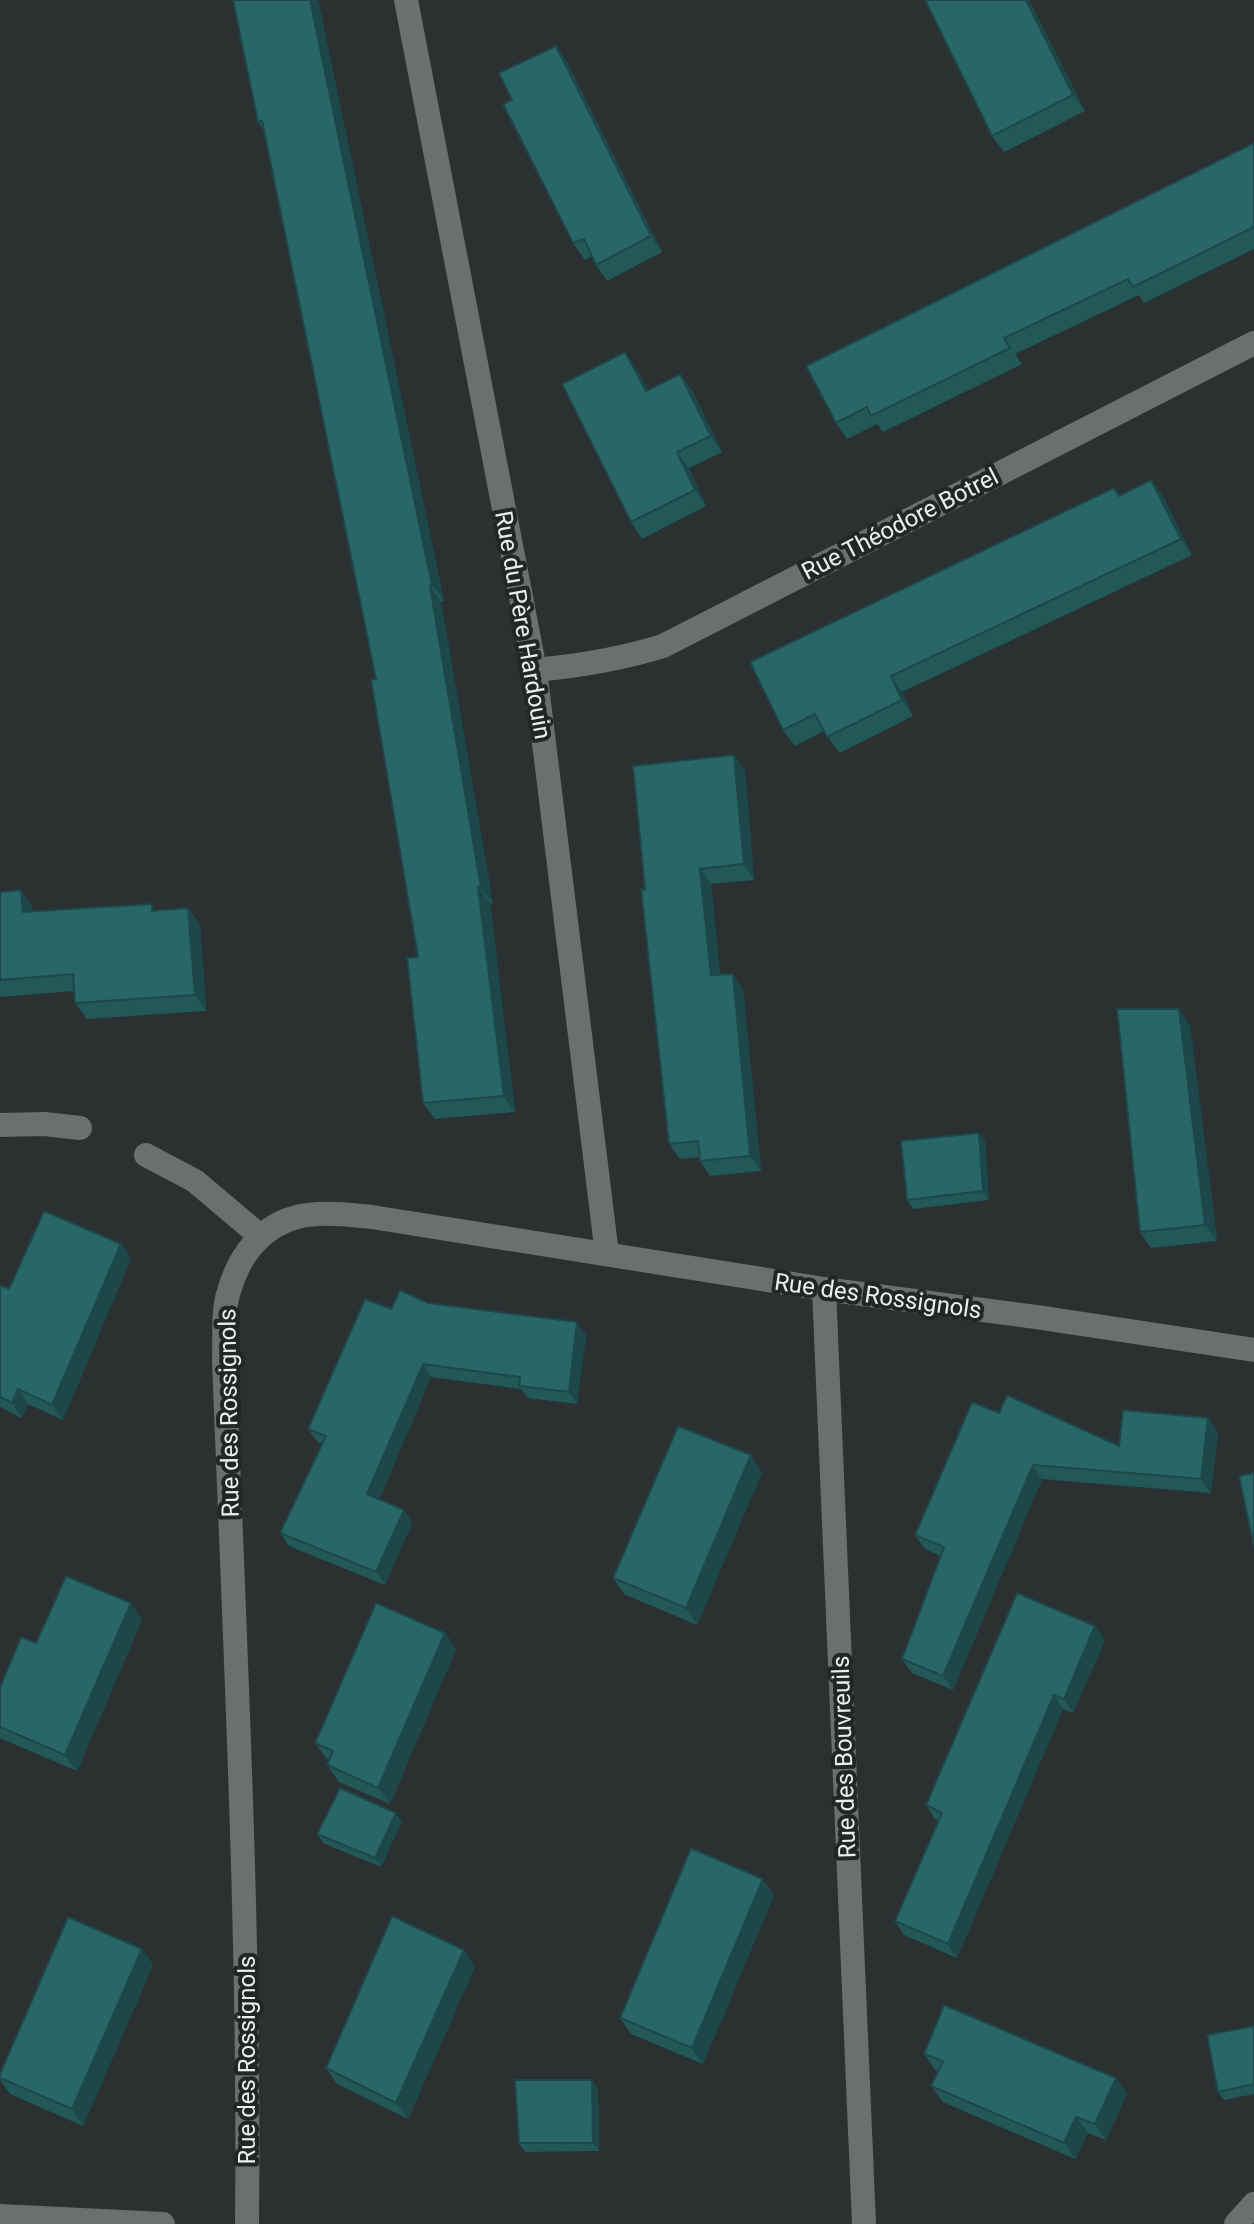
<svg xmlns="http://www.w3.org/2000/svg" width="1254" height="2224" viewBox="0 0 1254 2224" font-family="Roboto,sans-serif">
<style>
.lines{fill:none;stroke-linecap:round;stroke-linejoin:round}
.minor{stroke:#6a706f;stroke-width:24}
.wall{fill:#235859}
.shaded-wall{fill:#1d4748}
.building{fill:#296667;stroke:#1d4748;stroke-width:2}
.labels{text-anchor:middle;dominant-baseline:central;stroke-width:8;stroke-linejoin:round;paint-order:stroke}
.street-label{font-size:24px;fill:#ebeeee;stroke:#212626}
</style>
<rect width="100%" height="100%" fill="#2b3030"/>
<g class="lines">
<!-- minor -->
<g class="minor">
<polyline points="406,0 535,670 607,1254"/>
<path d="M535,670C579,666 621,659 663,646L1254,343"/>
<polyline points="0,1125 44,1124 80,1128"/>
<polyline points="146,1155 195,1181 259,1235"/>
<polyline points="824,1289 864,2224"/>
<polyline points="0,2216 163,2224"/>
<path d="M247,2224C250,1936 235,1648 224,1360C225,1338 222,1312 229,1291C239,1256 261,1226 297,1217C321,1211 348,1215 372,1217L824,1289L1036,1317L1254,1350"/>
<polyline points="1236,2224 1254,2204"/>
</g>
</g>
<!-- wall -->
<g class="wall">
<polygon points="233,0 318,0 444,601 441,602 493,904 490,903 515,1112 435,1119 423,1103 418,957 376,679 263,129 258,122"/>
<polygon points="925,0 1029,0 1085,111 1004,152 992,136"/>
<polygon points="567,62 662,252 607,281 596,265 592,256 585,260 573,243 512,100"/>
<polygon points="1254,143 1254,249 1144,303 1139,295 1015,354 1022,364 883,432 877,424 847,439 836,423"/>
<polygon points="636,368 648,390 692,390 722,452 689,468 706,506 642,539 631,522"/>
<polygon points="1151,480 1163,496 1192,555 902,692 913,716 839,753 824,731 795,746 783,730 1114,488 1120,495"/>
<polygon points="734,755 745,770 754,880 711,884 720,975 743,989 761,1171 710,1176 700,1161 699,1157 680,1159 669,1144 645,890"/>
<polygon points="0,892 32,906 32,912 157,910 188,908 200,924 206,1011 87,1019 75,1003 75,991 0,997"/>
<polygon points="1179,1009 1190,1026 1217,1241 1151,1248 1140,1232"/>
<polygon points="979,1133 985,1141 989,1200 913,1209 907,1200"/>
<polygon points="121,1244 131,1258 63,1420 28,1404 22,1418 0,1407 0,1285 9,1289"/>
<polygon points="428,1303 586,1335 577,1404 528,1398 521,1389 431,1377 379,1500 404,1510 412,1523 385,1585 289,1546 280,1533 322,1444 317,1441 308,1429 391,1309"/>
<polygon points="999,1413 1119,1446 1218,1432 1211,1493 1042,1479 953,1690 912,1673 902,1659 940,1556 925,1549 915,1535"/>
<polygon points="762,1472 697,1625 624,1594 613,1578"/>
<polygon points="142,1620 77,1771 0,1738 0,1687 36,1643"/>
<polygon points="1095,1626 1105,1640 1073,1713 1063,1709 957,1958 904,1935 895,1921 939,1821 935,1819 926,1805"/>
<polygon points="445,1633 456,1649 390,1804 339,1782 327,1765 329,1760 327,1759 315,1743"/>
<polygon points="402,1821 381,1867 323,1843 317,1834"/>
<polygon points="774,1895 703,2064 631,2034 620,2018"/>
<polygon points="142,1949 153,1965 83,2126 10,2094 0,2080 0,2074"/>
<polygon points="475,1966 408,2119 337,2084 326,2068"/>
<polygon points="1254,2026 1254,2094 1224,2100 1218,2092"/>
<polygon points="924,2054 1116,2078 1127,2094 1106,2140 1088,2133 1075,2159 943,2102 931,2086 938,2071 935,2070"/>
<polygon points="598,2089 599,2151 525,2152 519,2143"/>
</g>
<!-- shaded-wall -->
<g class="shaded-wall">
<polygon points="310,0 318,0 444,601 432,585"/>
<polygon points="1026,0 1029,0 1085,111 1073,95"/>
<polygon points="556,46 567,62 662,252 651,236"/>
<polygon points="625,352 636,368 657,407 646,391"/>
<polygon points="680,374 692,390 722,452 711,436"/>
<polygon points="677,452 689,468 706,506 695,490"/>
<polygon points="1151,480 1163,496 1192,555 1181,539"/>
<polygon points="430,586 441,602 493,904 481,888"/>
<polygon points="891,676 902,692 913,716 902,700"/>
<polygon points="734,755 745,770 754,880 744,864"/>
<polygon points="700,869 711,884 722,991 711,975"/>
<polygon points="478,887 490,903 515,1112 504,1096"/>
<polygon points="21,890 32,906 34,928 23,912"/>
<polygon points="188,908 200,924 206,1011 195,995"/>
<polygon points="733,974 743,989 761,1171 750,1156"/>
<polygon points="1179,1009 1190,1026 1217,1241 1205,1225"/>
<polygon points="979,1133 985,1141 989,1200 983,1191"/>
<polygon points="121,1244 131,1258 63,1420 52,1405"/>
<polygon points="577,1322 586,1335 577,1404 569,1392"/>
<polygon points="423,1364 431,1377 376,1507 367,1494"/>
<polygon points="18,1389 28,1404 22,1418 12,1403"/>
<polygon points="1208,1418 1218,1432 1211,1493 1201,1479"/>
<polygon points="751,1455 762,1472 697,1625 686,1608"/>
<polygon points="1033,1465 1042,1479 953,1690 943,1676"/>
<polygon points="404,1510 412,1523 385,1585 376,1572"/>
<polygon points="131,1603 142,1620 77,1771 65,1755"/>
<polygon points="1095,1626 1105,1640 1073,1713 1064,1699"/>
<polygon points="445,1633 456,1649 390,1804 378,1788"/>
<polygon points="1054,1695 1063,1709 957,1958 948,1944"/>
<polygon points="396,1813 402,1821 381,1867 375,1858"/>
<polygon points="763,1879 774,1895 703,2064 692,2048"/>
<polygon points="142,1949 153,1965 83,2126 72,2109"/>
<polygon points="464,1950 475,1966 408,2119 396,2103"/>
<polygon points="1116,2078 1127,2094 1106,2140 1095,2124"/>
<polygon points="592,2080 598,2089 599,2151 593,2143"/>
<polygon points="1076,2117 1088,2133 1075,2159 1064,2143"/>
</g>
<!-- building -->
<g class="building">
<polygon points="233,0 310,0 432,585 430,586 481,888 478,887 504,1096 423,1103 407,958 418,957 371,680 376,679 262,121 258,122"/>
<polygon points="925,0 1026,0 1073,95 992,136"/>
<polygon points="556,46 651,236 596,265 584,239 573,243 503,104 512,100 499,73"/>
<polygon points="1254,143 1254,227 1133,287 1128,279 1004,338 1010,348 871,416 867,407 836,423 806,366"/>
<polygon points="625,352 646,391 680,374 711,436 677,452 695,490 631,522 562,384"/>
<polygon points="1151,480 1181,539 891,676 902,700 827,737 815,714 783,730 750,662 1114,488 1119,496"/>
<polygon points="734,755 744,864 700,869 711,975 733,974 750,1156 700,1161 698,1141 669,1144 641,889 645,890 633,766"/>
<polygon points="21,890 23,912 152,904 152,911 188,908 195,995 75,1003 73,974 0,980 0,892"/>
<polygon points="1117,1009 1179,1009 1205,1225 1140,1232"/>
<polygon points="979,1133 983,1191 907,1200 901,1141"/>
<polygon points="44,1211 121,1244 52,1405 18,1389 12,1403 0,1397 0,1285 9,1289"/>
<polygon points="400,1290 428,1303 577,1322 569,1392 519,1386 520,1377 423,1364 367,1494 404,1510 376,1572 280,1533 326,1436 308,1429 365,1299 391,1309"/>
<polygon points="1007,1395 1119,1446 1123,1410 1208,1418 1201,1479 1033,1465 943,1676 902,1659 944,1547 915,1535 972,1402 999,1413"/>
<polygon points="678,1426 751,1455 686,1608 613,1578"/>
<polygon points="1254,1473 1254,1547 1239,1476"/>
<polygon points="66,1576 131,1603 65,1755 0,1727 0,1687 21,1637 36,1643"/>
<polygon points="1017,1593 1095,1626 1064,1699 1054,1695 948,1944 895,1921 942,1813 926,1805"/>
<polygon points="376,1603 445,1633 378,1788 327,1765 333,1751 315,1743"/>
<polygon points="340,1788 396,1813 375,1858 317,1834"/>
<polygon points="691,1848 763,1879 692,2048 620,2018"/>
<polygon points="392,1916 464,1950 396,2103 326,2068"/>
<polygon points="68,1917 142,1949 72,2109 0,2078 0,2074"/>
<polygon points="944,2005 1116,2078 1095,2124 1076,2117 1064,2143 931,2086 943,2061 924,2054"/>
<polygon points="1254,2026 1254,2084 1218,2092 1207,2035"/>
<polygon points="515,2080 592,2080 593,2143 519,2143"/>
</g>
<g class="labels">
<!-- street labels -->
<g class="street-label">
<text transform="translate(900 524) rotate(-27)">Rue Théodore Botrel</text>
<text transform="translate(523 625) rotate(80)">Rue du Père Hardouin</text>
<text transform="translate(878 1296) rotate(8)">Rue des Rossignols</text>
<text transform="translate(229 1413) rotate(-91)">Rue des Rossignols</text>
<text transform="translate(844 1757) rotate(-92)">Rue des Bouvreuils</text>
<text transform="translate(247 2060) rotate(-90)">Rue des Rossignols</text>
</g>
</g>
</svg>
